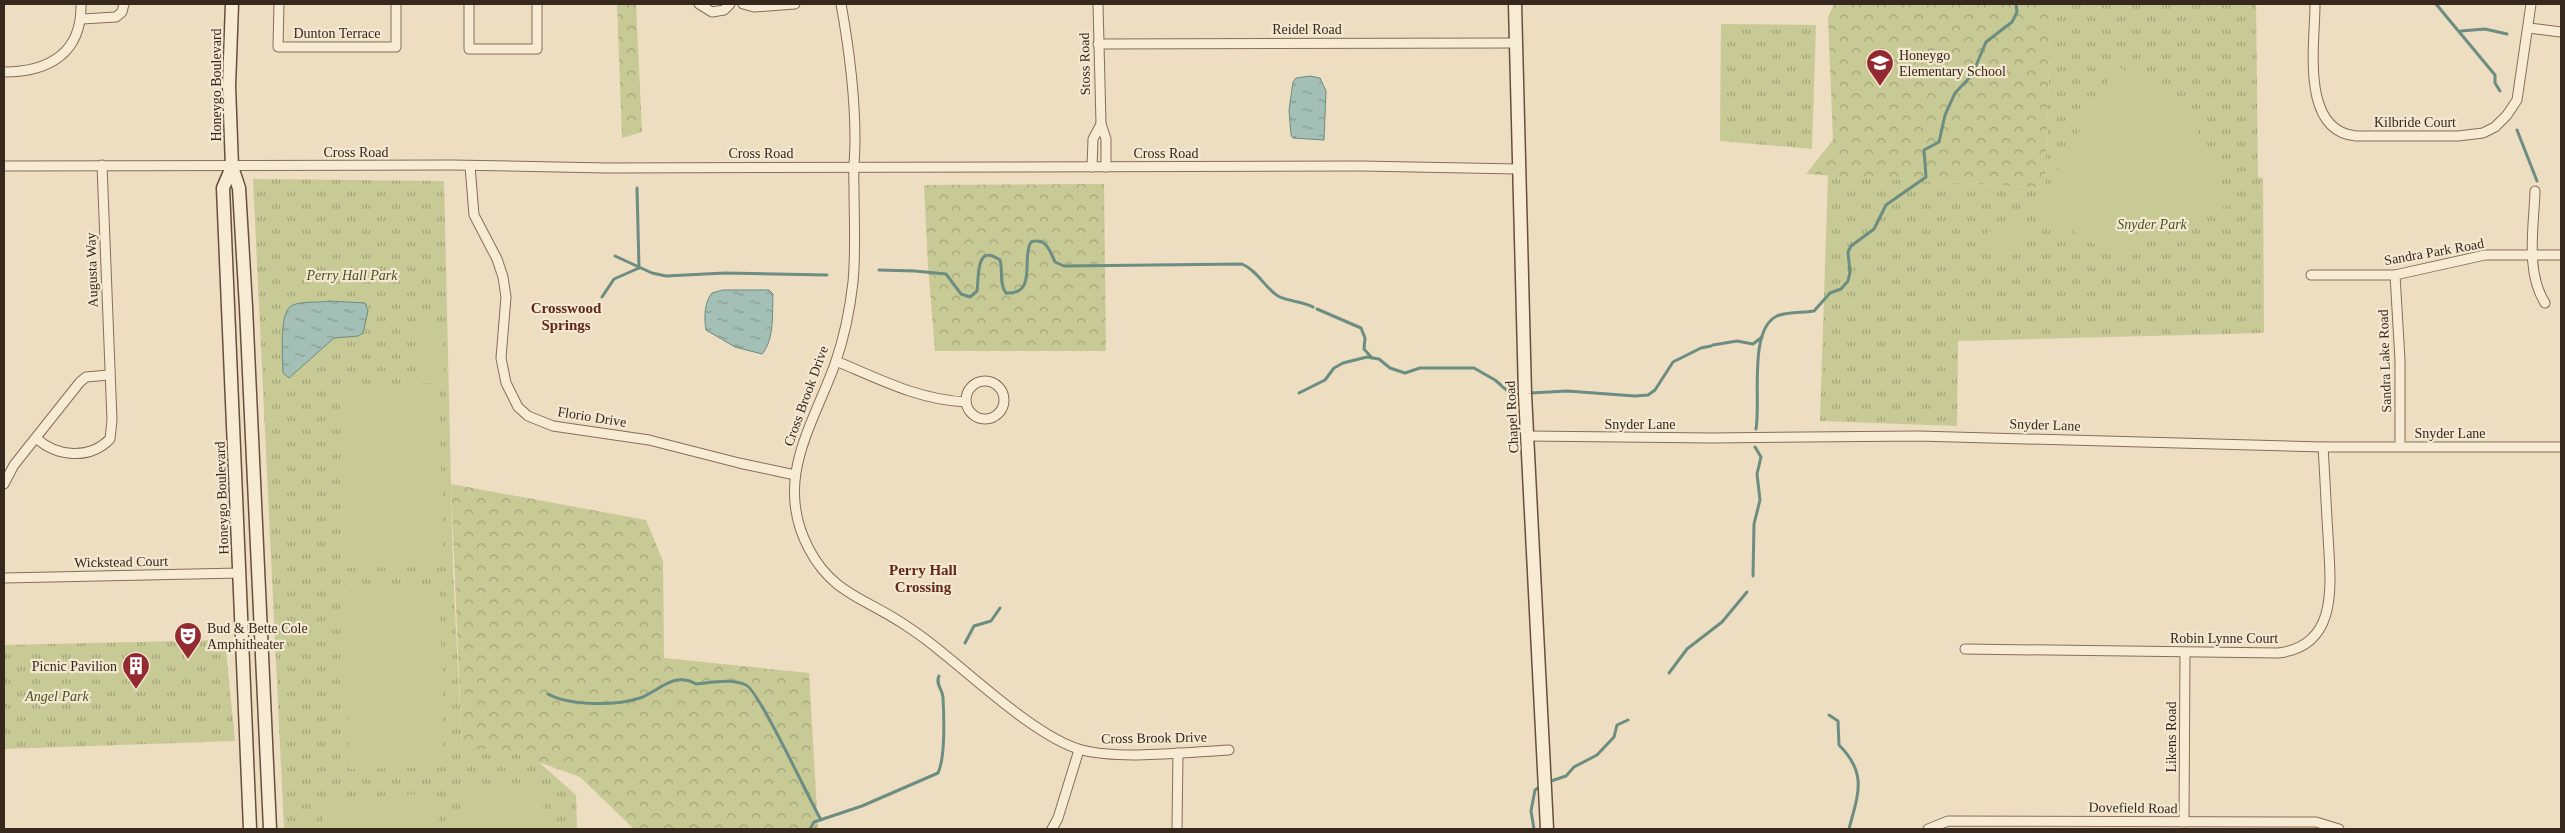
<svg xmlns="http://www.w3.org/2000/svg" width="2565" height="833" viewBox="0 0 2565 833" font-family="'Times New Roman',serif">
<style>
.grass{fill:url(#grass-tufts)}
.forest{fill:url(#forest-crowns)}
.pitch{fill:#c7ca95}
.water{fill:url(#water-ripples);stroke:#6b8d82}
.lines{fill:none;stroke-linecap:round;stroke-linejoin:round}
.stream{stroke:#6b8d82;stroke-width:3}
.street-casing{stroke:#866e59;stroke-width:11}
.secondary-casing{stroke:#674f3c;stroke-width:15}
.street{stroke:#f8ebd4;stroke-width:9}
.secondary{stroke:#f8ebd4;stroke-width:12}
.labels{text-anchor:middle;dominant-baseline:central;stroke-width:4.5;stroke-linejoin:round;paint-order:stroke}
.street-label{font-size:14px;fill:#36281d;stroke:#f4e8d0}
.poi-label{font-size:14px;fill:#36281d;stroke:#f4e8d0;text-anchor:start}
.park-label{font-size:14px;font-style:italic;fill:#495224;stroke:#f4e8d0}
.neighbourhood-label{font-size:15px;font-weight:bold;fill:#61271d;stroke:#f4e8d0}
</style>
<defs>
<pattern id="grass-tufts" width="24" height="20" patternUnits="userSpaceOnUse" patternTransform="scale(1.25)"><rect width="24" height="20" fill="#c7ca95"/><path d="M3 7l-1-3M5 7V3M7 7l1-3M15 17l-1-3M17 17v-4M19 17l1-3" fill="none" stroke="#a2a479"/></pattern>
<pattern id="forest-crowns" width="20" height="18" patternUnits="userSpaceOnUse" patternTransform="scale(1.25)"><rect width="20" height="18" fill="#c7ca95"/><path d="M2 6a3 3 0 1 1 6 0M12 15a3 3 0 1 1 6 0" fill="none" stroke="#a2a479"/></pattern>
<pattern id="water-ripples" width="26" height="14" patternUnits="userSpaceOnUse" patternTransform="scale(1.25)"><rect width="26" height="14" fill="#a4bfb5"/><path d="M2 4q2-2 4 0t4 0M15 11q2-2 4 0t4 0" fill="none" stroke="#869b93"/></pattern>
</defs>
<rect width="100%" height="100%" fill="#edddc1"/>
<!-- grass -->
<g class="grass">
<polygon points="2051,4 2256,4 2258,177 2263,178 2264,333 1958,341 1957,426 1820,421 1828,175 2045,188"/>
<polygon points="1721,24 1816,25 1812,149 1720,141"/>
<polygon points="253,179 444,181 453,570 462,748 505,750 534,758 576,795 577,829 284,829"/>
<polygon points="225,640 235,741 4,749 4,645"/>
</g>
<!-- forest -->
<g class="forest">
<polygon points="617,4 636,4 642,132 622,138"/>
<polygon points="1834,4 2051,4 2045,188 1806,174 1833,140 1828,17"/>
<polygon points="1104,184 1106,351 935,351 928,266 924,185"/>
<polygon points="451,484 646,520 663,561 664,658 809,673 818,829 634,829 580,777 505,750 462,749"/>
</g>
<!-- pitch -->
<g class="pitch">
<polygon points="2117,66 2203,116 2196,129 2232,203 2143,244 2137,231 2121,259 2035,209"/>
<polygon points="2022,216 2032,237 1997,253 1987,232"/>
<polygon points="416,326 443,326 444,383 417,383"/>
<polygon points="439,390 444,566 345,568 340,392"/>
<polygon points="440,590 444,767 349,769 345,592"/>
<polygon points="543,783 544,829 462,829 460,785"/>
<polygon points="437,793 439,829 323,829 321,800"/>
</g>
<!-- water -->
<g class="water">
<polygon points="1310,76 1320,78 1326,91 1324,140 1293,138 1291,135 1289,110 1293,82 1296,78"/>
<path d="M723,290H769L773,294C772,312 775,339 762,354L735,347L706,330C704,318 704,303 712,293Z"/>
<path d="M329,301L365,303L368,311L363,333L358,336L334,338L289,378L283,373C283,359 278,310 293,305C303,301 318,303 329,301Z"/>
</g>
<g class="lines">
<!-- stream -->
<g class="stream">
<polyline points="2436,4 2495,75 2495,83 2500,91"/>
<polyline points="2461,31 2485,29 2507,34"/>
<polyline points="2517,130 2537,181"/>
<polyline points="637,188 639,268"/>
<polyline points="615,256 652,273 666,276 725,273 827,275"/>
<path d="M879,270L915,271L946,274L961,294L970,297L977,291C979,279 975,242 1000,260C1003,270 999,285 1006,293C1038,295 1021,257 1031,242C1046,237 1050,251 1055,262L1064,266L1242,264C1258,271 1264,287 1278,296C1289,302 1302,301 1313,307"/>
<polyline points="602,297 614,279 639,268"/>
<polyline points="1317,309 1361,328 1365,338 1364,349 1372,358"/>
<polyline points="1713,345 1737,341 1753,344 1762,337"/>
<polyline points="1299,393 1325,380 1334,368 1343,363 1367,357 1379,359 1390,368 1405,373 1420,368 1474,368 1495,380 1510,393 1520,395"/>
<polyline points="1531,393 1567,391 1635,396 1648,395 1655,390 1673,362 1701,348 1711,346"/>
<path d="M1756,429C1761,403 1748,329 1777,316C1788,311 1803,313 1814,311L1830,293L1841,289L1848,281L1850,272L1848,252L1851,246L1874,229L1886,205L1926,177L1924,150L1939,142L1945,115L1955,93L1972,75L1986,42L2012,22L2017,12L2016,4"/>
<polyline points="1753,576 1754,524 1760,500 1757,474 1761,457 1755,447"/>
<polyline points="965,643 974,626 991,621 1000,608"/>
<polyline points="1669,673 1687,649 1722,622 1747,592"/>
<path d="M548,694C570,706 616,706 640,698C659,691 674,671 696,684C711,683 730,678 746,685C759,691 809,799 821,820"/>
<path d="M1829,715L1838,721L1839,745C1868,774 1858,794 1849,829"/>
<polyline points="1548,782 1566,776 1574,767 1597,755 1614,737 1617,725 1628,720"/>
<path d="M810,829L814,822L862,806L938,773C946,756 944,717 943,698C943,690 935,684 939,676"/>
<polyline points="1534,829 1531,811 1535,790 1542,785"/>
</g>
<defs>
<g id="street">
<polyline points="279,4 278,47 396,47 396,4"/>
<polyline points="469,4 469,49 537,49 537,4"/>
<polyline points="699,4 712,12 724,10 730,4"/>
<polyline points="743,4 754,7 795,4"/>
<path d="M841,4C849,48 855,94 855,140C855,155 853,171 854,187C854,219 856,250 853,282C850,309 844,338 835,364C812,427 773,481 809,549C832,593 864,598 902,623C916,632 931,643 944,654C979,682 1040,739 1082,750C1120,760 1188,752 1229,750"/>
<polyline points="1098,4 1101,124 1106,139 1106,167"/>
<path d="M2315,4C2315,44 2300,131 2356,136H2458L2483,133L2495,127L2507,115L2517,100L2531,4"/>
<polyline points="82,19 116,17 122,12 124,4"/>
<polyline points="2529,28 2561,32"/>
<polyline points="1098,44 1516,43"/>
<path d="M4,72C49,72 82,53 81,4"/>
<polyline points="4,166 452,165 607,168 1361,166 1518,169"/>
<polyline points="470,166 474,215 497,259 503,277 506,297 501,358 506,383 518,407 528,416 553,426 649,440 739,463 795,475"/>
<polyline points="1092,167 1093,139 1101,124"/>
<path d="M2535,191C2534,227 2525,271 2545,303"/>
<polyline points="2311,275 2395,275 2485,255 2561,255"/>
<polyline points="2395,275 2400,360 2400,446"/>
<path d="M836,361C879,379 919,400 966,402"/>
<circle cx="985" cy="400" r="19"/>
<polyline points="1528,436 1711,438 1918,436 2323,447 2561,447"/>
<path d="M36,438C57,457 89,460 110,439L112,420L102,165"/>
<polyline points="4,484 14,465 80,382 86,377 109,375"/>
<polyline points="4,578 240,573"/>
<path d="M1965,649L2278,653C2341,646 2330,580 2328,535C2326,506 2325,476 2323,447"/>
<polyline points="2184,822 2185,653"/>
<polyline points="1052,829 1058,818 1079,750"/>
<polyline points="1177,829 1178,753"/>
<polyline points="1928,829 1948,821 2316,822 2339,829"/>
</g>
<g id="secondary">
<polyline points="232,4 229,86 232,167 239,188 246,307 270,829"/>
<polyline points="1515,4 1525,394 1547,829"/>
<polyline points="232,167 223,188 250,829"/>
</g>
</defs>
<!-- street casing -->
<use href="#street" class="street-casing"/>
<!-- secondary casing -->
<use href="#secondary" class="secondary-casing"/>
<!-- street -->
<use href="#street" class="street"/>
<!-- secondary -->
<use href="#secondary" class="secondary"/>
</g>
<!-- icons -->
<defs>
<symbol id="school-pin" viewBox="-11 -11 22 30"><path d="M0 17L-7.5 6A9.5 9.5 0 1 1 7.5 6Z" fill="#932a32" stroke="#f4e8d0"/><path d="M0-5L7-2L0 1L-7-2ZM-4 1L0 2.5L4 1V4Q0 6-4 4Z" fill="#fff"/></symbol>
<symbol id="theatre-pin" viewBox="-11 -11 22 30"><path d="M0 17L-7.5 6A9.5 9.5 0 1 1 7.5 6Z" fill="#932a32" stroke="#f4e8d0"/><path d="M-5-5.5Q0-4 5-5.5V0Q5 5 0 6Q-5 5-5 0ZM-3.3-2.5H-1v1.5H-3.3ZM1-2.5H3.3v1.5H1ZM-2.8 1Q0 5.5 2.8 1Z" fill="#fff"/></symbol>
<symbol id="building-pin" viewBox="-11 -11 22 30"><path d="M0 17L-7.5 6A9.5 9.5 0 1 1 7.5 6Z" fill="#932a32" stroke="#f4e8d0"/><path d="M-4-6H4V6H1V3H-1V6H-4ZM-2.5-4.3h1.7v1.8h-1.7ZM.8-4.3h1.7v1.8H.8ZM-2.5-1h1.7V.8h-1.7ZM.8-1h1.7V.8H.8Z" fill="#fff"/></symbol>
</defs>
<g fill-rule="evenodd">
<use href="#school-pin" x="1864" y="47" width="32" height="43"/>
<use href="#theatre-pin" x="172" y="620" width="32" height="43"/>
<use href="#building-pin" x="120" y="650" width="32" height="43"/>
</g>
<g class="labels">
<!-- street labels -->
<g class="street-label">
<text x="1307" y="29">Reidel Road</text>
<text x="337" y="33">Dunton Terrace</text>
<text transform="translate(1085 64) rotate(-91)">Stoss Road</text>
<text transform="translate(216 85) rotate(-90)">Honeygo Boulevard</text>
<text x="2415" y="122">Kilbride Court</text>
<text x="356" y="152">Cross Road</text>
<text x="761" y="153">Cross Road</text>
<text x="1166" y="153">Cross Road</text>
<text transform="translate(2434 252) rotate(-10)">Sandra Park Road</text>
<text transform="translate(92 270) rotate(-92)">Augusta Way</text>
<text transform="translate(2385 361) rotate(-92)">Sandra Lake Road</text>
<text transform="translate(806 396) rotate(-70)">Cross Brook Drive</text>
<text transform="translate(592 417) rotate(9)">Florio Drive</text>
<text transform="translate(1512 417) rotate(-93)">Chapel Road</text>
<text x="1640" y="424">Snyder Lane</text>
<text transform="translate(2045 425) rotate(2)">Snyder Lane</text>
<text x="2450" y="433">Snyder Lane</text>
<text transform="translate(222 498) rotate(-92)">Honeygo Boulevard</text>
<text transform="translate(121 562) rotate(-1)">Wickstead Court</text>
<text x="2224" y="638">Robin Lynne Court</text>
<text transform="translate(2171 737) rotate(-90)">Likens Road</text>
<text transform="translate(1154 738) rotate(-1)">Cross Brook Drive</text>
<text transform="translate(2133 808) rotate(1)">Dovefield Road</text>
</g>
<!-- poi labels -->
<g class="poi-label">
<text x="1899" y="55">Honeygo<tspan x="1899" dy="16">Elementary School</tspan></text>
<text x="207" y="628">Bud &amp; Bette Cole<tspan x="207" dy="16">Amphitheater</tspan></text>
<text x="117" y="666" text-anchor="end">Picnic Pavilion</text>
</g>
<!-- park labels -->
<g class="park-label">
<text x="2152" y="224">Snyder Park</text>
<text x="352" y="275">Perry Hall Park</text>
<text x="57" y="696">Angel Park</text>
</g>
<!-- neighbourhood labels -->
<g class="neighbourhood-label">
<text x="566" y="308">Crosswood<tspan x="566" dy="17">Springs</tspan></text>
<text x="923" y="570">Perry Hall<tspan x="923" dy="17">Crossing</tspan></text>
</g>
</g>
<!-- border -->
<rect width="2565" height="833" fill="none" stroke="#36281d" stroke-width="10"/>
</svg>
